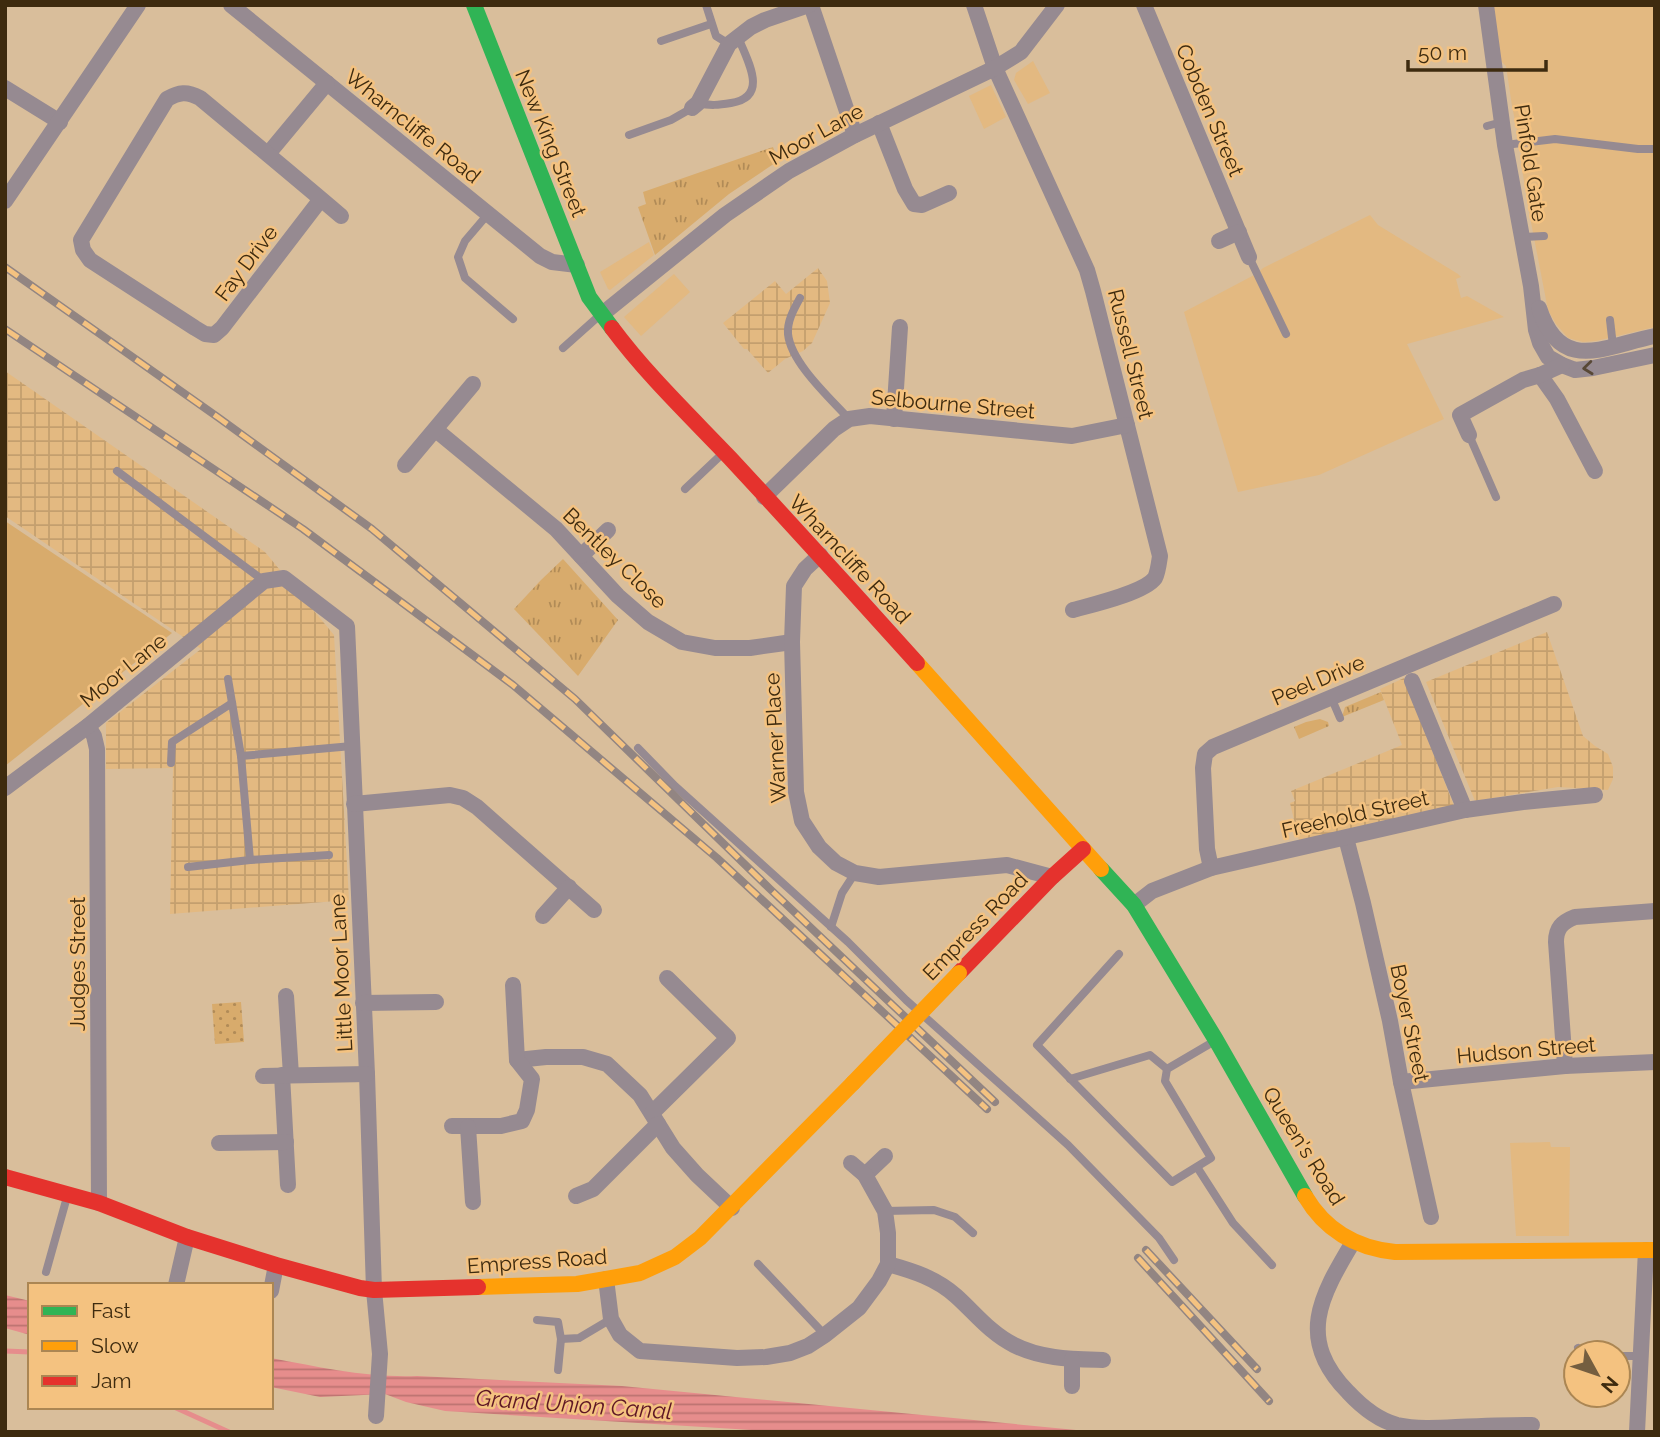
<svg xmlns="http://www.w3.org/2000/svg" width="1660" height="1437" viewBox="0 0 1660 1437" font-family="Raleway,sans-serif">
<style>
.built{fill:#e3b981}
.industrial{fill:url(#industrial-grid)}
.grass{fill:url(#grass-tufts)}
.park{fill:url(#park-dots)}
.garden{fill:#d8ab6c}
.water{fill:url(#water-rules)}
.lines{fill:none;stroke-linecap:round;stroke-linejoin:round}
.stream{stroke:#e68d8c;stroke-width:5}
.lane{stroke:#968a91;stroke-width:8}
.street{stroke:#968a91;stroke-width:16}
.fast{stroke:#30b455;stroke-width:16}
.slow{stroke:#ff9f0a;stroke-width:16}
.jam{stroke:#e5322d;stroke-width:16}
.rail-casing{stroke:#928582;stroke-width:8}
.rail{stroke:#f4c280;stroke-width:5;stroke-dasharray:16;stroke-linecap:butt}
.slow-bridge{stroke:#ff9f0a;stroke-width:16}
.oneway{stroke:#584836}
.labels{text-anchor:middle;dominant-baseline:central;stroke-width:5;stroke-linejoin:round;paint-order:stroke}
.street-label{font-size:21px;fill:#3e2b0f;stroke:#f4c280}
.water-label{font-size:23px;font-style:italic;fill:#5e1625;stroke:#f4c280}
</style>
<defs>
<pattern id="industrial-grid" width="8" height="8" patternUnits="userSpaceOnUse" patternTransform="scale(1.75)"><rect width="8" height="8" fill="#e3b981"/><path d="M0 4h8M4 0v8" fill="none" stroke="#c49f6e"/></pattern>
<pattern id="grass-tufts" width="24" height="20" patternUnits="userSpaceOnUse" patternTransform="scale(1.75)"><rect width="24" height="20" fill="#d8ab6c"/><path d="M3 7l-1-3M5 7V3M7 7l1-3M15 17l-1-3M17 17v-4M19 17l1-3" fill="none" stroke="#b18b57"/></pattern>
<pattern id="park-dots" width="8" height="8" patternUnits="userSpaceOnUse" patternTransform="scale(1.75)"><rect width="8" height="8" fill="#d8ab6c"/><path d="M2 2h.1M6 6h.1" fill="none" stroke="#b18b57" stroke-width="1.8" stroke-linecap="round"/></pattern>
<pattern id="water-rules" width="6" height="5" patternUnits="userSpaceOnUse" patternTransform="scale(1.75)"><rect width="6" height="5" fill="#e68d8c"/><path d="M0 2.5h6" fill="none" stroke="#bc7371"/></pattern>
</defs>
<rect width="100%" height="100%" fill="#d9be9b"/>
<!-- built -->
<g class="built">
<polygon points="1489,5 1655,5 1655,327 1596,341 1583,342 1568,338 1556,324 1548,310 1529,212 1522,169 1521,150 1512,106 1506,66 1496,56"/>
<polygon points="1033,61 1050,93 1028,104 1014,80 1016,73"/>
<polygon points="991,85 1006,117 984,129 969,96"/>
<polygon points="1370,215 1378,225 1458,274 1461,277 1456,279 1461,298 1467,296 1504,317 1407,344 1444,419 1319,475 1238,492 1184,312 1258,273 1263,268"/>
<polygon points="649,242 654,255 610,290 608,289 600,272"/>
<polygon points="674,274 690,292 641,336 624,317"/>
<polygon points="1550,1142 1551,1147 1570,1147 1569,1236 1516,1236 1510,1143"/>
</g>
<!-- industrial -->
<g class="industrial">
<polygon points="818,268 827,281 830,303 812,343 803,351 785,359 768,373 747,349 744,349 723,323 775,281 786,294"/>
<polygon points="5,371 265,552 334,635 349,900 170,914 173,768 106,769 106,723 201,649 5,516"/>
<polygon points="1547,632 1583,736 1595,746 1608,754 1613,767 1613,779 1608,790 1558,787 1475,801 1426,682"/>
<polygon points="1404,678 1454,806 1299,841 1290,803 1295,801 1291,791 1402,745 1380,689"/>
</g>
<!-- grass -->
<g class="grass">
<polygon points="773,147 778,161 729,194 655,255 638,207 646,204 643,192"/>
<polygon points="563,559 618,620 578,676 514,609 541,580"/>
<polygon points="1381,692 1384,700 1342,717 1345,707"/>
<polygon points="1320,719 1328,722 1329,726 1299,739 1294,727 1306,722"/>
</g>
<!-- park -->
<polygon class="park" points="241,1002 244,1042 215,1044 212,1004"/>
<!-- garden -->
<polygon class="garden" points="5,521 172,633 5,766"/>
<!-- water -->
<g class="water">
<polygon points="5,1295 30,1301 30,1335 5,1328"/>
<path d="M271,1358C319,1367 368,1378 417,1376L622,1386L1097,1432H786L445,1411L406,1402L385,1394L320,1397L271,1387Z"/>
</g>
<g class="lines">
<!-- stream -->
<g class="stream">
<polyline points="5,1351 30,1352"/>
<polyline points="174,1407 229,1432"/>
</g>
<!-- lane -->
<g class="lane">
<polyline points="706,5 716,36 729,44"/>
<polyline points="661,41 711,24"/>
<path d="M698,103C710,106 719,105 731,103C770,97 747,60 738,37"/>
<polyline points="1487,126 1502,122"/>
<polyline points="629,135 671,120 692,108"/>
<polyline points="1505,145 1555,139 1638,149 1655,149"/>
<polyline points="488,214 465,241 458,257 465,278 513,319"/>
<polyline points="1522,237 1544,236"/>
<polyline points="1249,257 1286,334"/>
<path d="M800,298C794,309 787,321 788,334C791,363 830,398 849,419"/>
<polyline points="1610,320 1613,346"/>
<polyline points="563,348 600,315"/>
<polyline points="1469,435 1496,497"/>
<polyline points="117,471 264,581"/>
<polyline points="685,489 721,455"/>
<polyline points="228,679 241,756"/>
<polyline points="1331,697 1340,718"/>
<polyline points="638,748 675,786 848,942 906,1000 1068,1145 1159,1238 1174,1260"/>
<polyline points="171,763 172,742 232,703"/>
<polyline points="329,855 250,860 241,756 352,746"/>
<polyline points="188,867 250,860"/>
<polyline points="831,927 842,893 855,873"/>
<polyline points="1119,954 1037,1045 1172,1182 1211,1158 1165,1081 1167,1069 1213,1042"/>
<polyline points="1070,1079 1150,1055 1167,1069"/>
<polyline points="1197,1167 1233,1223 1272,1265"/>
<polyline points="885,1211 934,1210 955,1217 973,1233"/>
<polyline points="758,1264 825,1335"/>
<polyline points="46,1272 67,1197"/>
<polyline points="537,1320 558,1322 561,1339 558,1370"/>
<polyline points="561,1339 579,1338 611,1319"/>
<polyline points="1578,1348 1580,1353"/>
<polyline points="1618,1356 1641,1356"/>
</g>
<!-- street -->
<g class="street">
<polyline points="231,5 540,256 552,262 577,265"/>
<polyline points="811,5 855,135"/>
<path d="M974,5L995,68L1087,270L1093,291L1160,556C1159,563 1158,572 1155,578C1144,593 1091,605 1073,610"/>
<polyline points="1144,5 1249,257"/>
<polyline points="1486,5 1505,145 1531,286 1536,330 1540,343 1548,357 1562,365 1575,370 1593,368 1655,355"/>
<polyline points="5,88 60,122"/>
<polyline points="692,108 698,103 729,44 751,27 765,20 809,5"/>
<polyline points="879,123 905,189 914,204 922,205 949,193"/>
<polyline points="268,154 327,83"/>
<path d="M321,199L222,328L214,335L205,334L195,328L90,260L83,250L81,240L167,99C179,92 187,91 200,98C247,137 294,176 341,216"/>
<polyline points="5,201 138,5"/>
<polyline points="1219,241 1239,232"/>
<path d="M1539,308C1561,375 1604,346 1655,336"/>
<polyline points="601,315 725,215 789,171 855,135 995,68 1021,52 1057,5"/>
<polyline points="1540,375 1557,399 1595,471"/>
<polyline points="894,419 900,327"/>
<polyline points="436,430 556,529 618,596 648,622 682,642 715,648 750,648 792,642"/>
<polyline points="1469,435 1460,415 1523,380 1540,375 1562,365"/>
<polyline points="405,465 473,384"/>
<polyline points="764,497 834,429 849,419 870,416 1072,436 1127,425"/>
<polyline points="820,555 805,569 794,586 792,642 796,792 802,821 819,847 836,863 855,873 879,877 1007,865 1052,877"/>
<polyline points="581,556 608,530"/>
<polyline points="1412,681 1465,810"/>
<polyline points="88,726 94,736 97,749 99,1203"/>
<polyline points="5,788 88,726 264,581 284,578 347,626 367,1074 374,1290 380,1354 376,1416"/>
<polyline points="354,804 450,795 463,798 477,807 594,910"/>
<polyline points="1346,838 1363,903 1390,1021 1401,1082 1431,1217"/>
<polyline points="1211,868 1207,849 1203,768 1205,754 1213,747 1554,604"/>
<polyline points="1134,905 1152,891 1211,868 1465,810 1523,802 1595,795"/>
<polyline points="543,916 569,887"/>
<polyline points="286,996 291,1075"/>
<polyline points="363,1003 436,1002"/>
<polyline points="517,1060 546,1057 583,1057 607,1064 640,1095 673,1148 697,1175 732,1208"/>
<path d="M1565,1066L1556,942C1556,928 1562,922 1575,917L1655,911"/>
<polyline points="282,1075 288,1185"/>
<polyline points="263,1076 367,1074"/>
<polyline points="1401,1082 1565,1066 1655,1062"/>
<polyline points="652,1113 728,1038 667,978"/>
<polyline points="452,1126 501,1126 522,1121 527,1110 532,1079 517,1060 513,985"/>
<polyline points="468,1127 473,1202"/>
<polyline points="219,1143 286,1142"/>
<polyline points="865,1175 885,1156"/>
<polyline points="576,1196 593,1189 658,1124"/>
<path d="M1353,1242C1320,1297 1296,1339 1348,1392C1361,1406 1378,1420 1397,1425C1416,1429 1436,1428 1456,1427C1481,1426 1506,1425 1532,1425"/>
<path d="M888,1264C913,1271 936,1278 956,1296C975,1313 990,1333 1014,1345C1041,1359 1073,1359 1103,1360"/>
<polyline points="606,1279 611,1319 620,1335 640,1351 737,1358 766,1357 790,1353 808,1346 825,1335 859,1308 879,1281 888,1264 888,1233 885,1211 865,1175 851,1163"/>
<polyline points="176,1285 187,1237"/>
<polyline points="271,1291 276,1265"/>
<polyline points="1072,1359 1072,1386"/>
<polyline points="1637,1432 1646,1250"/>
</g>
<!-- fast -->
<g class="fast">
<polyline points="474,5 589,297 612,328"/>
<polyline points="1101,869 1134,905 1216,1040 1305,1196"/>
</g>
<!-- slow -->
<g class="slow">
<polyline points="917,663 1101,869"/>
<path d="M1305,1196C1325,1230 1356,1248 1395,1252L1655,1250"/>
<polyline points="478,1287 577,1284 640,1273 675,1257 700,1238 853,1083"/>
</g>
<!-- jam -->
<g class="jam">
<path d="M612,328C647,375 690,416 730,458C793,526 855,594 917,663"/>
<polyline points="959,973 1052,877 1083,849"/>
<polyline points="5,1177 99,1203 187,1237 276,1265 360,1288 374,1290 478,1287"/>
</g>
<defs>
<g id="rail">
<polyline points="5,267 219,418 372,529 575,699 770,889 995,1102"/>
<polyline points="5,329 303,529 513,685 717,858 987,1109"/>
<polyline points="1146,1250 1257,1369"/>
<polyline points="1138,1258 1269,1401"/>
</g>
</defs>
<!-- rail casing -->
<use href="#rail" class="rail-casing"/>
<!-- rail -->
<use href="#rail" class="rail"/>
<!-- slow-bridge -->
<polyline class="slow-bridge" points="853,1083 959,973"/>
</g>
<!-- one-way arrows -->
<defs><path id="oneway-chevron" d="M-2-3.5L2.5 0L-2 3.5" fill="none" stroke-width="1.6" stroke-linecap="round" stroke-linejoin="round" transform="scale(1.75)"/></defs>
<use class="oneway" href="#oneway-chevron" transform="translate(1588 368) rotate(174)"/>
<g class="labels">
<!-- street labels -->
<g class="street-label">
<text transform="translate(1210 110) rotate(67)">Cobden Street</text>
<text transform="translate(413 126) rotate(39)">Wharncliffe Road</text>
<text transform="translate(816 134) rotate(-29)">Moor Lane</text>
<text transform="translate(551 143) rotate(68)">New King Street</text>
<text transform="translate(1531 163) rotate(81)">Pinfold Gate</text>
<text transform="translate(246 263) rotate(-53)">Fay Drive</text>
<text transform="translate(1131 354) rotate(76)">Russell Street</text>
<text transform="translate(953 404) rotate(5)">Selbourne Street</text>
<text transform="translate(615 558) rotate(44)">Bentley Close</text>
<text transform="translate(850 559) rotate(47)">Wharncliffe Road</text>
<text transform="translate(123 670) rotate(-39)">Moor Lane</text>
<text transform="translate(1318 680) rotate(-23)">Peel Drive</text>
<text transform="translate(775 738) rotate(-93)">Warner Place</text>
<text transform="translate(1355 814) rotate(-13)">Freehold Street</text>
<text transform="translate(975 926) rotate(-46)">Empress Road</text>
<text transform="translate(77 964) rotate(-90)">Judges Street</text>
<text transform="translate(341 973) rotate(-93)">Little Moor Lane</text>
<text transform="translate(1410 1023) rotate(78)">Boyer Street</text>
<text transform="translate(1526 1050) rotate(-5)">Hudson Street</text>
<text transform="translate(1304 1146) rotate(58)">Queen's Road</text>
<text transform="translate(537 1261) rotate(-4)">Empress Road</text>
</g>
<!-- water labels -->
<g class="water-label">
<text transform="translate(574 1404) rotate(4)">Grand Union Canal</text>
</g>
</g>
<!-- border -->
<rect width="1660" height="1437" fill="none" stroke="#3e2b0f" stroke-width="14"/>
<!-- legend -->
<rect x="28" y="1283" width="245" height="126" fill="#f4c280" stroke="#ab8653" stroke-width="2"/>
<rect x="42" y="1306" width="35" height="10" fill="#30b455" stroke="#ab8653" stroke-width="2"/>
<text x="91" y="1318" font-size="21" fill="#3e2b0f">Fast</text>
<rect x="42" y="1341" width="35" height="10" fill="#ff9f0a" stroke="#ab8653" stroke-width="2"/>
<text x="91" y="1353" font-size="21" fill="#3e2b0f">Slow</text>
<rect x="42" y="1376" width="35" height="10" fill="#e5322d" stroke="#ab8653" stroke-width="2"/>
<text x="91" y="1388" font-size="21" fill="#3e2b0f">Jam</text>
<!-- north arrow -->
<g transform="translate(1597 1374) rotate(130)"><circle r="33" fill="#f4c280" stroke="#ab8653" stroke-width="2"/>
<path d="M0-5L12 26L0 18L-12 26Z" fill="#745e40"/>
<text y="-10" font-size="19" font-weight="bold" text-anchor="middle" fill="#3e2b0f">N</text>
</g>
<!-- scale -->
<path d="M1408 60v10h138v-10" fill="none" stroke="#3e2b0f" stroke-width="3.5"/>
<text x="1418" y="60" font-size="21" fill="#3e2b0f" stroke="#f4c280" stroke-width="5" paint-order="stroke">50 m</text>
</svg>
